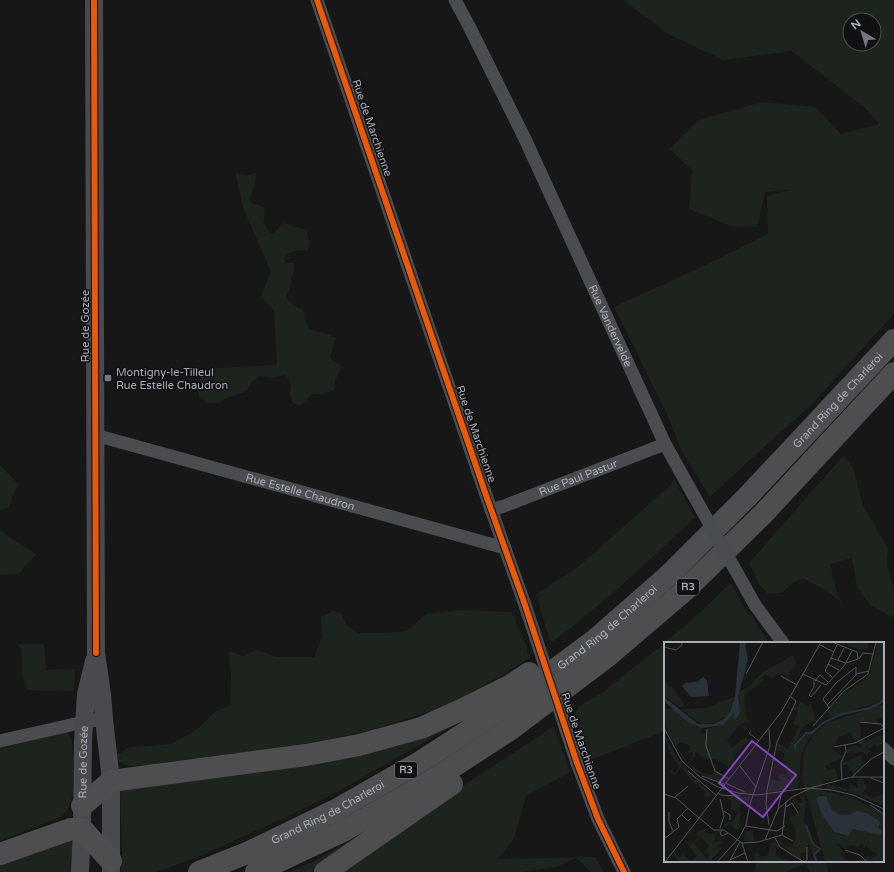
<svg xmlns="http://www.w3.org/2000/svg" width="894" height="872" viewBox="0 0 894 872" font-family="'Varela Round',sans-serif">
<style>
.green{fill:#1d241e;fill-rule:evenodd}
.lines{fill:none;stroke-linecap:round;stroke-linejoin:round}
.street{stroke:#4b4c50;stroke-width:13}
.secondary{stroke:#4a4a4e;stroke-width:18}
.highway{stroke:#4e4e51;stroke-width:22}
.street-bridge{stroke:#4b4c50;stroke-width:13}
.cycleway-casing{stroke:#111113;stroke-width:8}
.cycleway{stroke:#e8590c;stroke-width:6}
.poi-dot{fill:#757880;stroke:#111113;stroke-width:1.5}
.labels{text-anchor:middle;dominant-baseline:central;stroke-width:3;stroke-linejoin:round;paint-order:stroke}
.shield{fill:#111113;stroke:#7b7e86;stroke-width:1}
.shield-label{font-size:10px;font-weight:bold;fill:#a8adb8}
.street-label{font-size:11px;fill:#a8adb8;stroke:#111113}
.poi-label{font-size:11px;fill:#a8adb8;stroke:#111113;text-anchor:start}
.inset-river{fill:none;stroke:#2a3239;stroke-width:2}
.inset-road{fill:none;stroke:#515357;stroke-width:1}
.view{fill:#8446be;fill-opacity:0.15;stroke:#8446be;stroke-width:2}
.inset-edge{fill:none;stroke:#a8adb8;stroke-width:2}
</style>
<rect width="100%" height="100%" fill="#171717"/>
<!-- green -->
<g class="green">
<path d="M623,0H894V314L811,405L764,447L710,497L682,452L668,416L614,307C666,283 718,260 768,234L767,196L793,189L765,192L757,227L731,226L689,209L692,170L670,149L698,120L762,102L815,107L841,134L879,124L866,109L792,51L723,60L668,34ZM850,20H874V44H850Z"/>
<path d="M235,173L246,175L256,173L255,184L250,198L251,203L263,207L265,214L263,222L268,231L273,234L284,223L306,230L309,241L308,250C297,250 292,250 284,258L286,263H294V271L291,279V285L286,298L295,306L303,310L306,323L309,329L327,334L336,338L333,346L330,358L342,367L335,380L334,390L323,394H312L305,402L299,406L292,402L290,395L291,384L286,375L271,378L259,376L251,383L247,391L224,399L219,403H206L199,396L198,386L202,369L277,365L274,311L261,296L271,272L243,207Z"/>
<polygon points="844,455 853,468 863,505 888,549 887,566 894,589 894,618 870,605 857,587 852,558 830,564 836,590 842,603 827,591 803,578 794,582 782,593 768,594 759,584 749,563"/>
<polygon points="0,465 18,484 8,508 0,510"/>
<path d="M673,478L695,517C649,561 603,604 552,642L549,638L536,594L579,566L671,485Z"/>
<polygon points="0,531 36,554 19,574 0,575"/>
<polygon points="731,583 749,615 752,614 757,625 770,643 665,643 665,731 590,760 575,713 579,706 599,695 655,651 696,616"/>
<polygon points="459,610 512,612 527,647 527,653 531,656 509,671 461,698 428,712 371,730 327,740 263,750 168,762 153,765 130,766 119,762 115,755 121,753 126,748 172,744 199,728 213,713 230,705 231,677 229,651 243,656 257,650 276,657 314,657 322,637 321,617 333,611 342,614 346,625 359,633 386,633 406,631 426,614"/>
<polygon points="17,644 44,644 46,670 75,669 74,691 27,690 22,673 22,650"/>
<polygon points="473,714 337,792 297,812 203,855 157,872 121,872 122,852 120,789"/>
<polygon points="554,726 570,772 526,796 514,838 498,859 595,857 604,872 591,872 576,858 556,867 521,872 341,872 467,783"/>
<polygon points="67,732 72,741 73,761 73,794 69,807 62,816 0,841 0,747"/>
<polygon points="362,833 361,837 311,872 289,872 318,859"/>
<polygon points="72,836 72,872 0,872 0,861"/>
<polygon points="756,861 825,861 829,872 810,872 806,864 787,871 786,872 754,872 756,868"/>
</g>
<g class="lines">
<!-- street -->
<g class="street">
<polyline points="317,0 487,498 524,602"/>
<path id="s1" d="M455,0L469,26L525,139L665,444L680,471"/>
<path id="s2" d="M95,435L505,548"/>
<path id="s3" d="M491,510L504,506L665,444"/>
<polyline points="755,605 783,643"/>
<polyline points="0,741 84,722 104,719"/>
<polyline points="883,748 894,759"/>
<polyline points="577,763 598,819 624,872"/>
</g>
<!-- secondary -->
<g class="secondary">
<polyline points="94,0 96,653 102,694 104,719 111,781 111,872"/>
<path id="s4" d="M80,872L82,829L83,741L86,694L94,661"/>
</g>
<!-- highway -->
<g class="highway">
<polyline points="82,806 111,781 306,755 359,745 421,728 463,709 511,685 529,673"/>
<polyline points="0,854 71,829 82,829 111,861"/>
<path id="s5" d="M199,872L247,853L336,810L420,762L502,709L596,639L669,575L747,497L894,340"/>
<polyline points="256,872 345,830 431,781 511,729 608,656 683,592 763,514 894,373"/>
<polyline points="325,872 452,784"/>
</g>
<!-- street-bridge -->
<g class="street-bridge">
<polyline points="680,471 755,605"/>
<polyline points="524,602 577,763"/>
</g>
<defs>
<g id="cycleway">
<polyline points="94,0 96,653"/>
<polyline points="317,0 487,498 524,602 577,763 598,819 624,872"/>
</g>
</defs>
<!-- cycleway casing -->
<use href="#cycleway" class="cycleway-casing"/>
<!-- cycleway -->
<use href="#cycleway" class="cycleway"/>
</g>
<!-- markers -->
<rect class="poi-dot" x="104" y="374" width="8" height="8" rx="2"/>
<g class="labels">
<!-- shield labels -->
<g class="shield">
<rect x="677" y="579" width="22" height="16" rx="3"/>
<rect x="395" y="762" width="22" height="16" rx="3"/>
</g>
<g class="shield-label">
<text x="688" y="587">R3</text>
<text x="406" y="770">R3</text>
</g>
<!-- street labels -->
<g class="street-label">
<text transform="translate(372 128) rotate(71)">Rue de Marchienne</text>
<text transform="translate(85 326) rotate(-90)">Rue de Gozée</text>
<text stroke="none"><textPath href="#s1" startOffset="361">Rue Vandervelde</textPath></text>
<text stroke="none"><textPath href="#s5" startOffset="802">Grand Ring de Charleroi</textPath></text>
<text transform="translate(476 434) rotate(71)">Rue de Marchienne</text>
<text stroke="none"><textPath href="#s3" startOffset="93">Rue Paul Pastur</textPath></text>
<text stroke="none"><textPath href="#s2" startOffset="213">Rue Estelle Chaudron</textPath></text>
<text stroke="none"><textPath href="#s5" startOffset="478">Grand Ring de Charleroi</textPath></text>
<text transform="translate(581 741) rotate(71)">Rue de Marchienne</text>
<text stroke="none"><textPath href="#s4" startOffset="110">Rue de Gozée</textPath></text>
<text stroke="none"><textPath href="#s5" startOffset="142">Grand Ring de Charleroi</textPath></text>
</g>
<!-- poi labels -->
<g class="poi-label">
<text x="116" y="372">Montigny-le-Tilleul<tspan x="116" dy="13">Rue Estelle Chaudron</tspan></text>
</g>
</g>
<!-- overview -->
<g transform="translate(664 642)">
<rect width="220" height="220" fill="#171717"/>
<path d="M176,0H205L204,7L196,8ZM213,0H220V54L218,59L167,75L163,70L180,51L200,39L207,30ZM129,13L132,21L123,36L120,31L108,36L102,33L87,42L98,31ZM0,35L4,44H8L21,64L16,65L0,54ZM98,36L101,38L80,53L82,77L86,79L76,82L84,87L82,89L76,82L63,99L68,106L80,96L86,97L70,115V123L66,122L69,127L51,117H42L31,109V114L27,120L29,111L26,110L22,114L27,104L16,100L12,104L23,120L40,132L47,133L51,129L63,137L61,141L32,130L19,117L3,90L0,67H11L24,80L37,86L36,91L40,92L45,86L59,83L70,71V76L75,50ZM70,55L64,73L49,81L37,82L17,67L41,66ZM146,59L148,61L147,65L150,70L151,78L140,84L134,94L149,84L141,89L132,99L130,102V106L142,90L147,89L162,78L219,60L209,66L170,76L155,85L144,98L137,113L136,130L138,146L133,123L136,145L134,139V146L104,150L106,137L117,139L114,135L115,132L122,133L126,138L119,122L120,111L112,108L113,101L124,107L135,84L129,82L134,69L129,67L130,64L132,65L137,60L144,64ZM220,62V83L217,75L216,78L212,77L214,81L209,82L208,79L196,81L197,96L191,100L186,90L175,95L168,107L179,114L178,116L161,124L163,129L171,126L174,138L168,139L166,136L164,140L160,138L157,143L159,149L190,156L220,172V220L202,218L201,216L205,213L206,217L213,214L212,210H209L206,205L204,207L203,203L200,206L198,202L193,205L188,203L182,205L183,207L172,201L179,209L184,210V212L180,209L176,212L185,220H161L138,136L140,110L148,95L163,81ZM156,152L162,154L167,167L177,173H186L193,169L203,171L211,177L216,193L189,187L180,194L170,190L158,173ZM0,92L14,118L47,152L44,156L39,152L41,149L30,141L17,125L11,133L5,129L8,128L11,131L15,124L6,112ZM218,93L220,100L213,105L210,102L206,107L199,103L207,110L204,111V115L197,109L188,113L186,110L181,112L182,107L191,103L195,106L199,104L193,100L199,97L201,99ZM196,114L200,122L197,126L193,122L196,127L190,132L182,122L177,124L178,121ZM197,135L203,146L198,152L209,156L220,152V164L187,150L162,146L164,142L185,147L187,142L194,147L193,140ZM139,152L144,164L142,159L140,179L149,203L155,209L149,212L146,203L142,204L143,210L137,211L136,217L115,201V195L120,204L131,205L128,203L132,196L130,183L124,177L137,169L127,159L132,155L134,161H139L136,155ZM60,154L87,155L86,158L80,160L84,163V166L80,164L82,165L83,163L78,161L74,170L66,167L68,160ZM74,170L78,171L74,181L77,183L75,187L71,188L68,183L60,185L62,181L69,179ZM42,186L41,191L53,192L49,201L56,198L59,200L54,205L58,206L48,217L49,220H16L14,218L9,212L11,209L12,213L15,215L19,212L27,219L31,216L33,214L21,199L29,201L34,195L31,191ZM36,194L47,206L45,204L41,210L45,213L44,217L30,202ZM81,189H89L90,200L76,198H79ZM111,200L117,207L112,206V214L121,218L124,216L123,220H90L92,210L98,215L104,213L107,201Z" fill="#1d241e" fill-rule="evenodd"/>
<path d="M76,0H81L84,18L74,54L76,69L73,76H70V71L59,83L37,86L24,80L0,59V55L34,82H49L60,77L66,70L71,54ZM39,35L43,38L45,54L27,55L18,44L21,41L33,40ZM155,154H162L167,167L177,173H185L193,169L203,171L216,180L214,186L218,188L216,193L189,187L184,194L170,190L158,173L152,156Z" fill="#2a3239"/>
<path class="inset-river" d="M132,108L131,103L142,91H148L160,80L178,72L206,66L218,60L220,56M142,183L149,202L156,207L150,213L153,220"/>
<path class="inset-road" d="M168,0L193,10L194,17M156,3L170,10M0,5L12,8L18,3V0M167,16L182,21M195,17L199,11L210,12M174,18L180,6M182,21L194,17M164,22L175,28M82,32L99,0M139,32L162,43L180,24L188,9M192,32L205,29M117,34L133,43M168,35L161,29L173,3M150,38V45L145,53L147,55L157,43M151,39L156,33L164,40M163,63L192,33V25L172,41L159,57L165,66M196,80L217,82L220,86M149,84L180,49L204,32L212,0M0,86L18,119L36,135L54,145L74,151L93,153L143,146L168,148L189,153L220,167M43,87L42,104L51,129L65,137M87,89L85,91L95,99M170,105L191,101L220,86M76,124L92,145M24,129L53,154M38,134L60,142L61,145M188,135H220M207,136L220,141M178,138L177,121L182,109L181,103M61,141L81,150M54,150L56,153L76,154M0,152L12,156L35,176M10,156L24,144M48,159L118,69L157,0M206,163L220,172M122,165L128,161L134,171M114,167L117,153M60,169L66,173V178M5,170V180L9,189M17,172L24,179L27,176M35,176L50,188H60L78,201L84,220M105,183L102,162L103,148L113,100L132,59L127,55M82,184L113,189L121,184M56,186L60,174L56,157M58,188L56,191L58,194L64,191M118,193L129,199M111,196L116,205L140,220M0,197L15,185L13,177L24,166M101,198L114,167L128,155L149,145L188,135L207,117L220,110M78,201L94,200L118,193L122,160M181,208L196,213L203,220M66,218L81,211M1,220L49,158M53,220L75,196L82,183L86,162L106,104L105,87M65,220L76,200M141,220L143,217V205"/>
<path class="view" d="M88,99L132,133L99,175L55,141Z"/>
<rect width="220" height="220" class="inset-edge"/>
</g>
<!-- north arrow -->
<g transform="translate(862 32) rotate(322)"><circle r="19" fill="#111113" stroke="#4d4f55"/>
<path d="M0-3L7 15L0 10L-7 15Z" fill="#757880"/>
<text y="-6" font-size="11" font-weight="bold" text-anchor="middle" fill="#a8adb8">N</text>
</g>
</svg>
